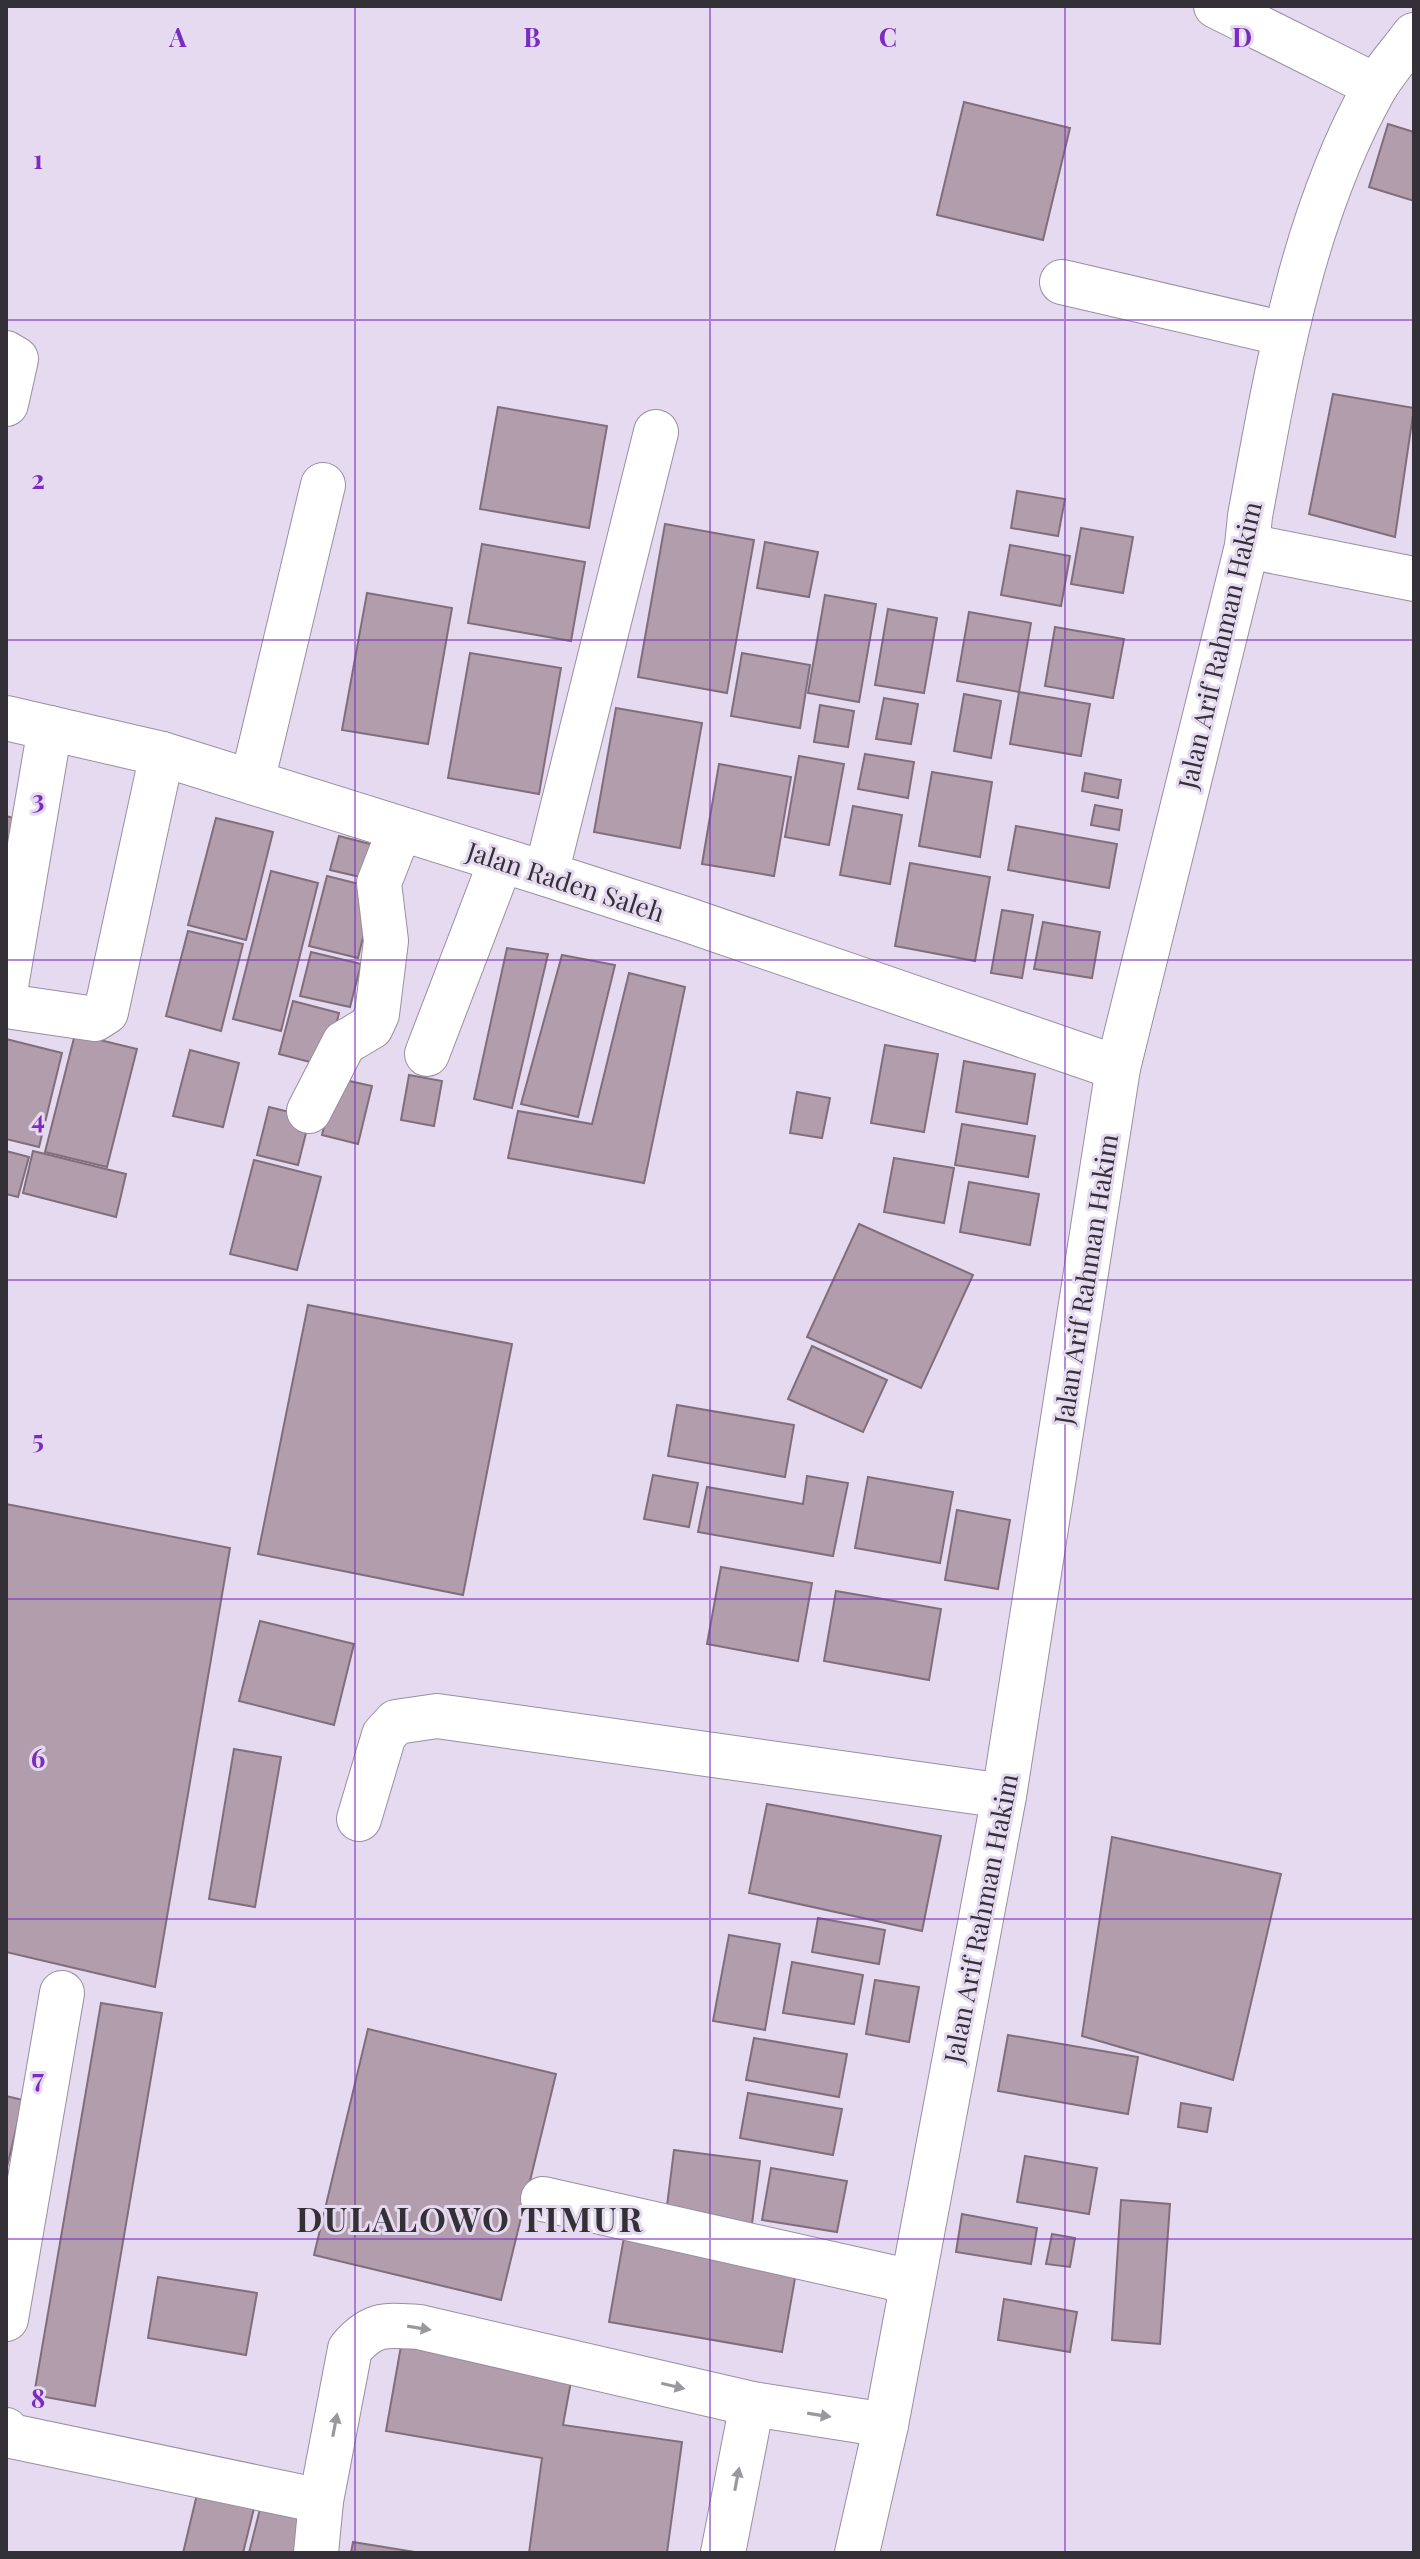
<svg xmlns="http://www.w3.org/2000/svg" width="1420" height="2559" viewBox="0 0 1420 2559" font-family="'Playfair Display',serif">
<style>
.building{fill:#b19dab;stroke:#816e7c;stroke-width:2}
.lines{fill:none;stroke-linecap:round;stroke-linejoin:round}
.minor-casing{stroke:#998ea2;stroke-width:46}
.minor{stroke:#fff;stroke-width:44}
.oneway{fill:#9a989c}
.grid{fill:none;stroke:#7b2cbf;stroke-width:2;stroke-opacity:0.55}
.labels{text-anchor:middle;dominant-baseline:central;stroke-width:6;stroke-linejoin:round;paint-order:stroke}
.street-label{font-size:26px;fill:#343038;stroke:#e5daef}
.district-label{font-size:34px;font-weight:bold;letter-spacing:2px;fill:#343038;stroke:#e5daef}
.grid-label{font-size:26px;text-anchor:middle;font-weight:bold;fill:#7b2cbf;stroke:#e5daef;stroke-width:6;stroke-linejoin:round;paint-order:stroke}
</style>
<rect width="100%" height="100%" fill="#e5daef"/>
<!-- building -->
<g class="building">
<polygon points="964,102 1070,128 1043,240 937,215"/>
<polygon points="1388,124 1414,132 1414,201 1369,187"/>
<polygon points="1333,394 1414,408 1395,537 1309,514"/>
<polygon points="498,407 607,426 589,528 480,509"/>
<polygon points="1017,491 1065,499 1058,536 1011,528"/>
<polygon points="665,524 754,540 727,693 638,677"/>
<polygon points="1081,528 1133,537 1123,593 1071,584"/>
<polygon points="765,542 818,552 809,597 757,588"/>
<polygon points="482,544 585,562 571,641 468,623"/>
<polygon points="1010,545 1070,556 1061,606 1001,595"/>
<polygon points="367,593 452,608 428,744 342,730"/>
<polygon points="825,595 876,604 859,702 808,693"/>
<polygon points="888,609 937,618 924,693 875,685"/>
<polygon points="969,612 1031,623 1019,692 957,681"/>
<polygon points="1055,627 1124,639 1113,698 1045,686"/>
<polygon points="470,653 561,668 539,794 448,778"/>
<polygon points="742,653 810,665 800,728 731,716"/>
<polygon points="1019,692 1090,704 1081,756 1010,744"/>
<polygon points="964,694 1001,701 991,758 954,751"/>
<polygon points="884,698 918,704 911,744 876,739"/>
<polygon points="820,705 854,711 848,747 814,742"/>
<polygon points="616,708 702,723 680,848 594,832"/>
<polygon points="865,754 914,762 908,798 858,789"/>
<polygon points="799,756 844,764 829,845 785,837"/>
<polygon points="719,764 791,777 774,876 702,864"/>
<polygon points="932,772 992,782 980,857 919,846"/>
<polygon points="1085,773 1121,780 1118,798 1082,791"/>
<polygon points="1095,805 1122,810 1119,830 1091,825"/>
<polygon points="853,806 902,815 890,884 840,875"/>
<polygon points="6,816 17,819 6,864"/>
<polygon points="216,818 273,832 246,940 188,925"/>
<polygon points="1016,826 1117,844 1109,888 1008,870"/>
<polygon points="339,836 378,846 369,879 330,870"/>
<polygon points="910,863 990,877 975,961 895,946"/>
<polygon points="271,871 318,883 281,1031 233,1019"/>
<polygon points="327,876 375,888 358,958 309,946"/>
<polygon points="1002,910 1033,915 1022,978 991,973"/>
<polygon points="1043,922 1100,932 1092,978 1034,969"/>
<polygon points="188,931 243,944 221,1031 166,1016"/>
<polygon points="507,948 548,954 512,1108 474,1099"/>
<polygon points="311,952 361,964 350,1007 300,996"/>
<polygon points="562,955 615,965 578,1117 521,1104"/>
<polygon points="629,973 685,987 644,1183 508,1158 518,1111 592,1124"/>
<polygon points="293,1001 339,1013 326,1066 279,1054"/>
<polygon points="75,1034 137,1049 107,1167 45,1152"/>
<polygon points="6,1039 62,1053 39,1147 6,1139"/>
<polygon points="885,1045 938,1054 924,1132 871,1123"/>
<polygon points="190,1050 239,1063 223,1127 173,1116"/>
<polygon points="964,1061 1035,1074 1027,1124 956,1112"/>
<polygon points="409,1075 442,1081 434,1126 401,1120"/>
<polygon points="336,1078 372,1086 358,1144 322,1135"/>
<polygon points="797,1092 830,1098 822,1138 790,1133"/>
<polygon points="269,1107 310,1117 298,1165 257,1155"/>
<polygon points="962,1124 1035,1136 1028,1177 955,1165"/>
<polygon points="6,1151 29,1157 18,1197 6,1194"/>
<polygon points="33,1151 126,1174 116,1217 23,1193"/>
<polygon points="894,1158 954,1168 944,1223 884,1212"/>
<polygon points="254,1160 321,1177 297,1270 230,1254"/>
<polygon points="969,1182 1039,1194 1030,1245 960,1232"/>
<polygon points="859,1224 973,1275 921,1388 807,1337"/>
<polygon points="308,1305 512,1344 463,1595 258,1554"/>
<polygon points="812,1346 887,1380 863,1432 788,1399"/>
<polygon points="677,1405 794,1425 785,1477 668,1456"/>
<polygon points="653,1475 698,1483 689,1527 644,1519"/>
<polygon points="807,1476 848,1483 833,1556 698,1532 707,1487 803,1504"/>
<polygon points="868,1477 953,1492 940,1563 855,1548"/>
<polygon points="6,1504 230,1548 155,1987 6,1952"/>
<polygon points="957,1510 1010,1520 998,1589 945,1580"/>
<polygon points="721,1567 812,1583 798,1661 707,1644"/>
<polygon points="836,1591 941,1609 929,1680 824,1661"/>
<polygon points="260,1621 354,1644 334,1725 239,1701"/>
<polygon points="234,1749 281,1757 255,1907 209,1899"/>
<polygon points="767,1804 941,1836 922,1931 749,1893"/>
<polygon points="1112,1837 1281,1874 1233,2080 1082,2036"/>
<polygon points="818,1918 885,1930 879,1964 812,1952"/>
<polygon points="729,1935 780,1944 765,2030 713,2021"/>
<polygon points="792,1962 863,1975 854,2024 783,2013"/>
<polygon points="875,1980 919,1987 909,2042 866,2034"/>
<polygon points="101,2003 162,2013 95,2406 34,2395"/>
<polygon points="368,2029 556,2074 501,2300 314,2255"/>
<polygon points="1008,2035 1138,2057 1128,2114 998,2091"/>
<polygon points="754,2038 847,2054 839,2097 746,2080"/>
<polygon points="748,2093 842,2109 833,2155 740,2138"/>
<polygon points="6,2096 23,2100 6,2171"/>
<polygon points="1181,2103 1211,2108 1207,2132 1178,2127"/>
<polygon points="674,2150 760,2161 752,2224 666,2214"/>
<polygon points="1025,2156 1097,2168 1089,2214 1017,2202"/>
<polygon points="771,2168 847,2181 837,2232 762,2220"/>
<polygon points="1121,2200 1170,2204 1160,2344 1112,2340"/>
<polygon points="962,2214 1037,2228 1031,2264 956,2252"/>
<polygon points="1052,2234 1075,2238 1070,2267 1046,2264"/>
<polygon points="624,2237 797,2267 782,2352 609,2322"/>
<polygon points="158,2277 257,2293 246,2355 148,2338"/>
<polygon points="1004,2299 1077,2312 1070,2352 998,2340"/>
<polygon points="401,2346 572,2376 563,2425 682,2442 667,2553 529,2553 542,2458 386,2431"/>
<polygon points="199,2486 256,2500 243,2553 183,2553"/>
<polygon points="262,2501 305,2512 295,2553 249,2553"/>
<polygon points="353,2542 421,2553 351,2553"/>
</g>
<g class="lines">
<defs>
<g id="minor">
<polyline points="1216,6 1376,86"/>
<polyline points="1062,282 1285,334"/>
<polyline points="6,353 16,359 6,404"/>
<polyline points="1247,546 1414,579"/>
<polyline points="6,718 162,754 546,874 685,919 1118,1068"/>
<polyline points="252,782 323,485"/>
<polyline points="546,874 656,432"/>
<polyline points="6,986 50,728"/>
<polyline points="6,993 8,1002 13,1007 95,1019 106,1012 162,754"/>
<polyline points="427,1054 501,861"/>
<polyline points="309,1111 344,1043 371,1027 377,1014 386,941 379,883 400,829"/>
<polyline points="359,1819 384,1735 396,1722 437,1716 1004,1796"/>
<polyline points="543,2199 912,2282"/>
<polyline points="6,2319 62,1993"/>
<polyline points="6,2430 11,2436 321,2501"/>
<path d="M316,2553L321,2501L350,2349C373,2322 386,2325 419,2327L752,2404L886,2425"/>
<polyline points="723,2553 752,2404"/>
<path d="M857,2553L886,2425L1004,1796L1118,1068L1247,546L1250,516C1277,371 1301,220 1374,89C1385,70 1401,53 1414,35"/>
</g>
</defs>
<!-- minor casing -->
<use href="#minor" class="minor-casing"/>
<!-- minor -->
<use href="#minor" class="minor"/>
</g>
<!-- one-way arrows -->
<defs><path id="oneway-solid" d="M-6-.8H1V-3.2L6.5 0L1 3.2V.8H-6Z" transform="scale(2)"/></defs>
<g class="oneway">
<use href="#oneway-solid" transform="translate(419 2328) rotate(9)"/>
<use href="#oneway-solid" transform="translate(673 2386) rotate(13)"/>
<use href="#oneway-solid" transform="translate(819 2415) rotate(9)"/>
<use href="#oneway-solid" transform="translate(335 2425) rotate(-79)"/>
<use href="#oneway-solid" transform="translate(737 2479) rotate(-79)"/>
</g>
<!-- grid -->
<path class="grid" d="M355,6V2553M710,6V2553M1065,6V2553M6,320H1414M6,640H1414M6,960H1414M6,1280H1414M6,1599H1414M6,1919H1414M6,2239H1414"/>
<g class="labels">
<!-- street labels -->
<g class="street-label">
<text transform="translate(1219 645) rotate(-77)">Jalan Arif Rahman Hakim</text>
<text transform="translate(566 881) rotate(18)">Jalan Raden Saleh</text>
<text transform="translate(1085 1279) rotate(-81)">Jalan Arif Rahman Hakim</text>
<text transform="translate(980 1918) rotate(-79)">Jalan Arif Rahman Hakim</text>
</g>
<!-- district labels -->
<g class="district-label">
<text x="470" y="2218">DULALOWO TIMUR</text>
</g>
</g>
<g class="grid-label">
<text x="178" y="47">A</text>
<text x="532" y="47">B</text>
<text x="888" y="47">C</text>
<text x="1242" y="47">D</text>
<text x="38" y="169">1</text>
<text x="38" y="489">2</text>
<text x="38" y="809">3</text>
<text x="38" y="1129">4</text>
<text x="38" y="1449">5</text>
<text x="38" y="1768">6</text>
<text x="38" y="2088">7</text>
<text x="38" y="2408">8</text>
</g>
<!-- border -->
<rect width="1420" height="2559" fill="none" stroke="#343038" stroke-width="16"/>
</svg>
